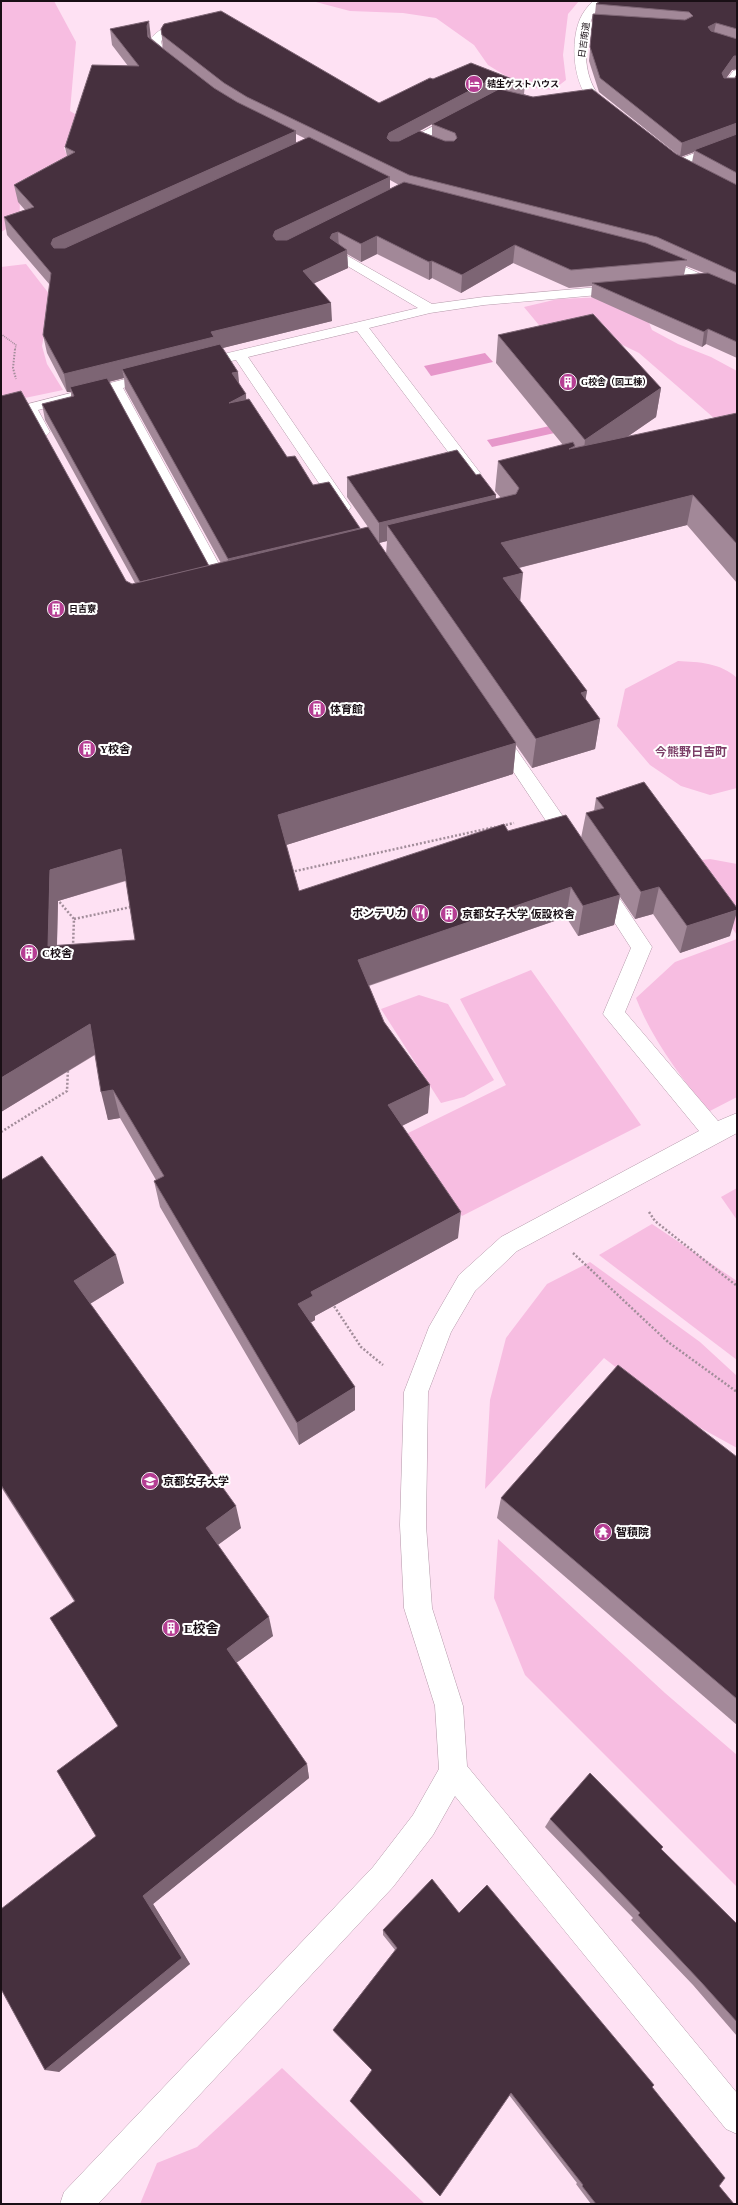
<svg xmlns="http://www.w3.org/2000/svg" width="738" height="2205" viewBox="0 0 738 2205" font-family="'Times New Roman','Noto Sans JP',serif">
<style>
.green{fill:#f7bde1}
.water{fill:#e697ca}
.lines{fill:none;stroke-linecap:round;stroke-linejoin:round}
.minor-casing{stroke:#b599aa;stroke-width:1}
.path-far2{stroke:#a28d9a;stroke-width:1.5;stroke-dasharray:1 1;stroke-linecap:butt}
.path-far1{stroke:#a28d9a;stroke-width:2;stroke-dasharray:1.5 1.5;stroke-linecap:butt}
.path{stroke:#a28d9a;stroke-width:2.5;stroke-dasharray:2 2;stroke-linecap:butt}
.minor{fill:#fff;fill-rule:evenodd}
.wall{fill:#a28898;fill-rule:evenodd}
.shaded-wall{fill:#7d6574}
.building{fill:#46303e;stroke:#7d6574;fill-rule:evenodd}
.labels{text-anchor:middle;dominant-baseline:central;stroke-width:4;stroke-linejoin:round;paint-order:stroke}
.far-street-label{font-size:9px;fill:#190f15;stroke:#fff}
.far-poi-label{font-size:9px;font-weight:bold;fill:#190f15;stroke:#fff;text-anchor:start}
.poi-label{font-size:11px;font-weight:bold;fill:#190f15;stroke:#fff;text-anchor:start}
.neighbourhood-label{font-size:12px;font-weight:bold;fill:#7b3e67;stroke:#fff}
.near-poi-label{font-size:13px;font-weight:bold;fill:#190f15;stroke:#fff;text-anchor:start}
</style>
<rect width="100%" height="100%" fill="#fee1f3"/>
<!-- green -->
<g class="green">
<path d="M1,1H54L76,42L70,111L85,120L64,148L68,158L19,198C22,216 17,224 1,232Z"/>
<polygon points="312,1 579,1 568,14 563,55 566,80 553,90 524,87 488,65 474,45 436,18 403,13 350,11"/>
<polygon points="26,264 60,308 48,313 42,346 47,364 63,390 1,403 1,267"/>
<polygon points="607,297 647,318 652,330 678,344 711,357 737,371 737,423 722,425 639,353 598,333 543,330 524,307 558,299"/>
<path d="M678,661C699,662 721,663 737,678V788L710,795L681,786L650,765L617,726L625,689Z"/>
<polygon points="710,859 737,864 737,935 684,862"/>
<path d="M737,939V1097L708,1112C681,1076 652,1040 636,998L675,962Z"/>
<polygon points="531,970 641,1125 462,1216 402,1136 506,1085 460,999"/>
<polygon points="419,995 448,1004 494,1080 464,1097 441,1103 381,1009"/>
<polygon points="737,1188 737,1220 721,1197"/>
<polygon points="652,1224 737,1281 737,1360 599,1255"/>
<polygon points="590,1262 700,1342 737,1376 737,1448 677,1415 604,1358 485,1489 490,1400 506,1338 547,1284"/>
<polygon points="498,1539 665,1693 737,1755 737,1887 525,1675 494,1598"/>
<polygon points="282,2068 425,2204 140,2204 157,2163 197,2147"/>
</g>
<!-- water -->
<g class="water">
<polygon points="485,353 493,362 431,376 424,366"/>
<polygon points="631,408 559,432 492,447 487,440"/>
</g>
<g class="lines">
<defs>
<g id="minor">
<path d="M593,1H605C600,7 594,12 592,18C583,39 583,75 598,94C603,100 611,103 616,110L610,114C574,105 568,47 580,19C583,12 588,6 593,1Z"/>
<path d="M190,21L196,24L194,26L169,35L161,41L163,50L179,64L177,66C166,69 143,51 151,39C158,27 177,24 190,21Z"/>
<polygon points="737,70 737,82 731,91 723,91 721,88 733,71"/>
<polygon points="458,113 464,117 462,120 404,150 400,151 394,147"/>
<polygon points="737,137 737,145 682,167 678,168 672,164 674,161"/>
<polygon points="339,251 432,304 484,297 621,285 628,289 621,293 484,305 430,313 369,328 481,474 479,477 467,477 357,331 248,357 351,507 349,510 337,510 236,360 199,368 194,367 192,364 194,361 418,308 334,258 332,255 334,252"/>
<polygon points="658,255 737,290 737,299 653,262 651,259"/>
<polygon points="153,372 158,373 160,376 158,379 123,388 232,588 230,592 224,593 218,592 216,588 110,392 38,410 50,432 47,435 37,435 21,408 24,405"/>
<polygon points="497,728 503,730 578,838 581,843 578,848 571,850 564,848 491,738 488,734 491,730"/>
<polygon points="601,879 608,881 652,947 625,1012 718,1121 737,1113 737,1133 517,1251 475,1291 451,1332 428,1392 426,1525 432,1608 463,1706 467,1766 737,2093 737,2134 726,2129 455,1796 433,1835 393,1887 98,2204 60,2204 64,2192 373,1867 413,1815 439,1769 435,1706 404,1608 400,1525 404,1392 429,1327 459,1275 501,1237 699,1131 603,1014 631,948 591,886 594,881"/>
</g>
</defs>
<!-- minor casing -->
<use href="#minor" class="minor-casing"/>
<!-- path-far2 -->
<polyline class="path-far2" points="1,334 16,345 15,350"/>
<!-- path-far1 -->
<polyline class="path-far1" points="15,349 13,368 16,379"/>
<!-- path -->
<g class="path">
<polyline points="502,826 514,823"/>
<polyline points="291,872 495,827"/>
<polyline points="57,899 74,919 73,946"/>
<polyline points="74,919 131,907"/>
<polyline points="1,1132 67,1091 68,1069"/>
<polyline points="649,1212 655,1221 737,1286"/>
<polyline points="573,1253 668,1342 737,1392"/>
<polyline points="332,1303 361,1347 383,1365"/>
</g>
<!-- minor -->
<use href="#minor" class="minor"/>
</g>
<!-- wall -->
<g class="wall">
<path d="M737,1V69L732,70L726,78H735L737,74V358L706,344L702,347L591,297L592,286L569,288L513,263L461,293L432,278L429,280L377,254L361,262L347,254L348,268L314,283L332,321L222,348L246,399L287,457L313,485L360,529L368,527L347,497V477L476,475L496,495V499L501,498L495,491L498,461L563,445L496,363L498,335L661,388L656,417L627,437L737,413V583L687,525L519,568L520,601L587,691L585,699L600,719L595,749L532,768L516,745L513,774L286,845L299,891L508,831L581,838L586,813L594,811L596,798L730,936L680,953L653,914L635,919L620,897L614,925L578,936L566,917L369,986L384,1022L430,1085L428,1113L402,1126L458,1238L315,1316V1320L310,1323L355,1387V1410L299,1445L160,1207L154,1181L156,1180L120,1118L108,1120L95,1055L1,1112L126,581L132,584L135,583L45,420L42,404L71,397V392H67L47,353L43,335L50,285L7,235L4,217L25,210L18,202L14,185L67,156L65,147L128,66L112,45L110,29L151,38L163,48L161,29L379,103L471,63L525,84L524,94L678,155L599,92L589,61L593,14H595L596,4ZM432,124V136L420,131ZM296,134L306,139L296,143ZM694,152L692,162L681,157ZM390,180L399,185L390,189ZM686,266L704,273L684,275ZM124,378L125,389L221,563L209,566L109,382ZM387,541L386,554L379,543ZM126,881L135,940L57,946L58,901Z"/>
<polygon points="1,1180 124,1283 90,1304 241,1528 218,1545 273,1636 236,1663 307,1764 309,1778 153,1904 190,1964 59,2072 96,1836 118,1726 74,1601 1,1487"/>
<polygon points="737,1457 737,1725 497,1518 501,1498"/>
<polygon points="550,1819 661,1849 737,1924 737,2036 693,1985 631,1920 633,1918 545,1827"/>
<polygon points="459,1913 652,2087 719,2186 734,2204 591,2204 576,2184 577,2183 509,2095 372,2070 334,2032 333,2030 395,1950 383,1935 383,1930"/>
</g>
<!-- shaded-wall -->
<g class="shaded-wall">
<polygon points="149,21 151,38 149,42 147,26"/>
<polygon points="716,23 713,37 708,27"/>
<polygon points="734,56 737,56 737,69 732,70 720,87 722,73"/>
<polygon points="497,78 496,92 491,93 389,147 387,138 389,133 492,79"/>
<polygon points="737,123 737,136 694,150 694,152 680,157 682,143"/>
<polygon points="296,131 296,148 54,262 51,244 53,239"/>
<polygon points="390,177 390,194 274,254 273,236 275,231"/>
<polygon points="338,232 339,250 330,238 332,234"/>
<polygon points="377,236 377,254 361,262 361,244"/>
<polygon points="515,245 513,263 461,293 462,275"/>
<polygon points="347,250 348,268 304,288 303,271"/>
<polygon points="432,261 432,278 429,280 429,262"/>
<polygon points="331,303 332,321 215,350 122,369 124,378 72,391 70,387 71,392 67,392 64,374 211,332"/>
<polygon points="708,329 706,344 702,347 704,332"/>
<polygon points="238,372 240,392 232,373"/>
<polygon points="661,388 656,417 582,468 585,440"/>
<polygon points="246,394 247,414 229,403"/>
<polygon points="496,495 494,516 387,525 387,541 379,543 379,523"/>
<polygon points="693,495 687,525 498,573 501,543"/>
<polygon points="360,528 361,548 230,579 228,559"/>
<polygon points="523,573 520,603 503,578"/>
<polygon points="587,691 582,721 581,693"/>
<polygon points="600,719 595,749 532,768 536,739"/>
<polygon points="516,743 513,774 280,847 278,815"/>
<polygon points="121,849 127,880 58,901 56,976 48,946 50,870"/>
<polygon points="571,887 566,917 358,989 358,960"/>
<polygon points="659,887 653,914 635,919 641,892"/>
<polygon points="620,895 614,925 578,936 583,906"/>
<polygon points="737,910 737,912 730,936 680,953 687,926"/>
<polygon points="90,1024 97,1053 1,1112 1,1078"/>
<polygon points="430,1085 428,1113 387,1133 388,1105"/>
<polygon points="113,1090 120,1118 108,1120 101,1092"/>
<polygon points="461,1212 458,1238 315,1316 315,1320 300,1329 298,1304 311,1292"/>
<polygon points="116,1255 124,1283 83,1308 74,1281"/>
<polygon points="355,1387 355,1410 299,1445 297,1423"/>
<polygon points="236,1506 241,1528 212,1549 206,1528"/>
<polygon points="269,1617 273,1636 232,1666 227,1649"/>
<polygon points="307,1764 309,1778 153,1904 190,1964 59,2072 45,2070 143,1896"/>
</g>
<!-- building -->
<g class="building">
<polygon points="600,1 737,1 737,29 716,23 708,27 711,31 737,39 737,56 734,56 722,73 724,78 735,78 737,74 737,123 682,143 600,78 590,47 593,14 685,20 693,16 689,12 596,4"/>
<polygon points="221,11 379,103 430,78 433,79 471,63 525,84 497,78 492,79 389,133 387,138 390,141 399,141 419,131 445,141 454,141 457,138 455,133 432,124 499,89 533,97 592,89 676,154 737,185 737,273 657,237 409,175 247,97 224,83 162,35 161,29 164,24"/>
<polygon points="149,21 147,26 148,37 214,88 237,102 296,131 53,239 51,244 54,248 65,248 309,137 390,177 275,231 273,236 276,240 287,240 404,182 646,243 687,260 571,270 515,245 462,275 432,261 429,262 377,236 361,244 338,232 332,234 330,238 347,250 303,271 331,303 211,332 214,337 64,374 43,335 51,273 4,217 34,207 14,185 75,152 65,147 92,65 139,66 110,29"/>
<polygon points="737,134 737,173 694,150"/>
<polygon points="708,273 737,285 737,342 708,329 704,332 592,283"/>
<polygon points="593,314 661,388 585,440 498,335"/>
<polygon points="220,344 238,372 232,373 246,394 229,403 249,399 287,457 295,456 313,485 329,482 360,528 228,559 122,369"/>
<polygon points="107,378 209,566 140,582 42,404 74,396 70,387"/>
<path d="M21,391L126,581L132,584L368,527L516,743L278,815L299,891L504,824L508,831L566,815L620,895L583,906L571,887L358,960L384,1022L430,1085L388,1105L461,1212L311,1292L313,1296L298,1304L355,1387L297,1423L154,1181L164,1176L113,1090L101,1092L90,1024L1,1078V396ZM121,849L135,940L48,946L50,870Z"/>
<polygon points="737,413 737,544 693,495 501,543 523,573 503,578 587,691 581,693 600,719 536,739 387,525 516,494 519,488 498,461 573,442 575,446 569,449"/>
<polygon points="457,450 476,475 480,474 496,495 379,523 347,477"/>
<polygon points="644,782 737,908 737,910 687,926 659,887 641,892 586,813 604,808 596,798"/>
<polygon points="42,1156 116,1255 74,1281 236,1506 206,1528 269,1617 227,1649 307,1764 143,1896 182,1958 45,2070 1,1989 1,1909 96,1836 57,1771 118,1726 50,1618 75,1601 1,1485 1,1180"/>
<polygon points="618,1365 737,1457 737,1699 501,1498"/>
<polygon points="590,1773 663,1847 661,1849 737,1924 737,2022 701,1982 638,1915 640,1913 550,1819"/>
<polygon points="432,1879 459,1913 487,1885 654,2085 652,2087 725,2178 719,2186 734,2204 596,2204 582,2186 583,2185 511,2093 440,2196 350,2101 372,2070 333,2030 397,1948 383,1930"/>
</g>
<!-- icons -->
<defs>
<symbol id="hotel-disc" viewBox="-11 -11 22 22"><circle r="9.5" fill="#b53e93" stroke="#fff"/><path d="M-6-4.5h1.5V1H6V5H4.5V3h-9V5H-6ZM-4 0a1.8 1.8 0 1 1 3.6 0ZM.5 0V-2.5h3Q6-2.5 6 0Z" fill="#fff"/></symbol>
<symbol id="building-disc" viewBox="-11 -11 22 22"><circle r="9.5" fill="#b53e93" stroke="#fff"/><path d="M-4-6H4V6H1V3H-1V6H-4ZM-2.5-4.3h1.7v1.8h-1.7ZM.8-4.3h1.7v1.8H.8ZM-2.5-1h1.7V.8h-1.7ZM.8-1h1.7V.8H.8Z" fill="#fff"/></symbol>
<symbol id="restaurant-disc" viewBox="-11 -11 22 22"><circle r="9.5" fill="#b53e93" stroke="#fff"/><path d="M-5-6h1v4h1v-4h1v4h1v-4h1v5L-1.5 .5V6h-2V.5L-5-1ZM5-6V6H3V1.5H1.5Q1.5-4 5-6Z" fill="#fff"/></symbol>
<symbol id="university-disc" viewBox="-11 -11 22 22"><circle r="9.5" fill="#b53e93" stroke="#fff"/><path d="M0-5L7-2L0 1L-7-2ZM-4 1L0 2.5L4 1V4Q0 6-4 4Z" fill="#fff"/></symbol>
<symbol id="temple-disc" viewBox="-11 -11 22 22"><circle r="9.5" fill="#b53e93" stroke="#fff"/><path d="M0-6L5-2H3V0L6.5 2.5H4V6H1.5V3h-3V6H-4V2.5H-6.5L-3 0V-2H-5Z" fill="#fff"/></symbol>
</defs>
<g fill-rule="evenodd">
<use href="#hotel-disc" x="464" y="74" width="20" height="20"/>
<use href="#building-disc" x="558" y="372" width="20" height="20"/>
<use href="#building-disc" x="46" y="599" width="20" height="20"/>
<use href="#building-disc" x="307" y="699" width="20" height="20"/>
<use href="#building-disc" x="77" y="739" width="20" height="20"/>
<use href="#restaurant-disc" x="410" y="903" width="20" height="20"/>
<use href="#building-disc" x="439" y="904" width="20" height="20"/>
<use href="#building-disc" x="19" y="943" width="20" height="20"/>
<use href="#university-disc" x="140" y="1471" width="20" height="20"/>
<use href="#temple-disc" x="593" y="1522" width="20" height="20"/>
<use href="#building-disc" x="161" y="1618" width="20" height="20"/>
</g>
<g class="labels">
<!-- far-street labels -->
<g class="far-street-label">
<text transform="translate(584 40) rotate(-82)">日吉南道</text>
</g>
<!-- far-poi labels -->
<g class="far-poi-label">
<text x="487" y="84">結生ゲストハウス</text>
<text x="581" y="382">G校舎（図工棟）</text>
<text x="69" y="609">日吉寮</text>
</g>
<!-- poi labels -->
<g class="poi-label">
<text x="330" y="709">体育館</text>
<text x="100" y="749">Y校舎</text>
<text x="407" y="913" text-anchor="end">ポンテリカ</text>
<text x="462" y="914">京都女子大学 仮設校舎</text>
<text x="42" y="953">C校舎</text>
<text x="163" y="1481">京都女子大学</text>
<text x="616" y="1532">智積院</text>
</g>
<!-- neighbourhood labels -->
<g class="neighbourhood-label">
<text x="691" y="752">今熊野日吉町</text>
</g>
<!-- near-poi labels -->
<g class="near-poi-label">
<text x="184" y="1628">E校舎</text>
</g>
</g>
<!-- border -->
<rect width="738" height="2205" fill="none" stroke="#190f15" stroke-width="4"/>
</svg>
